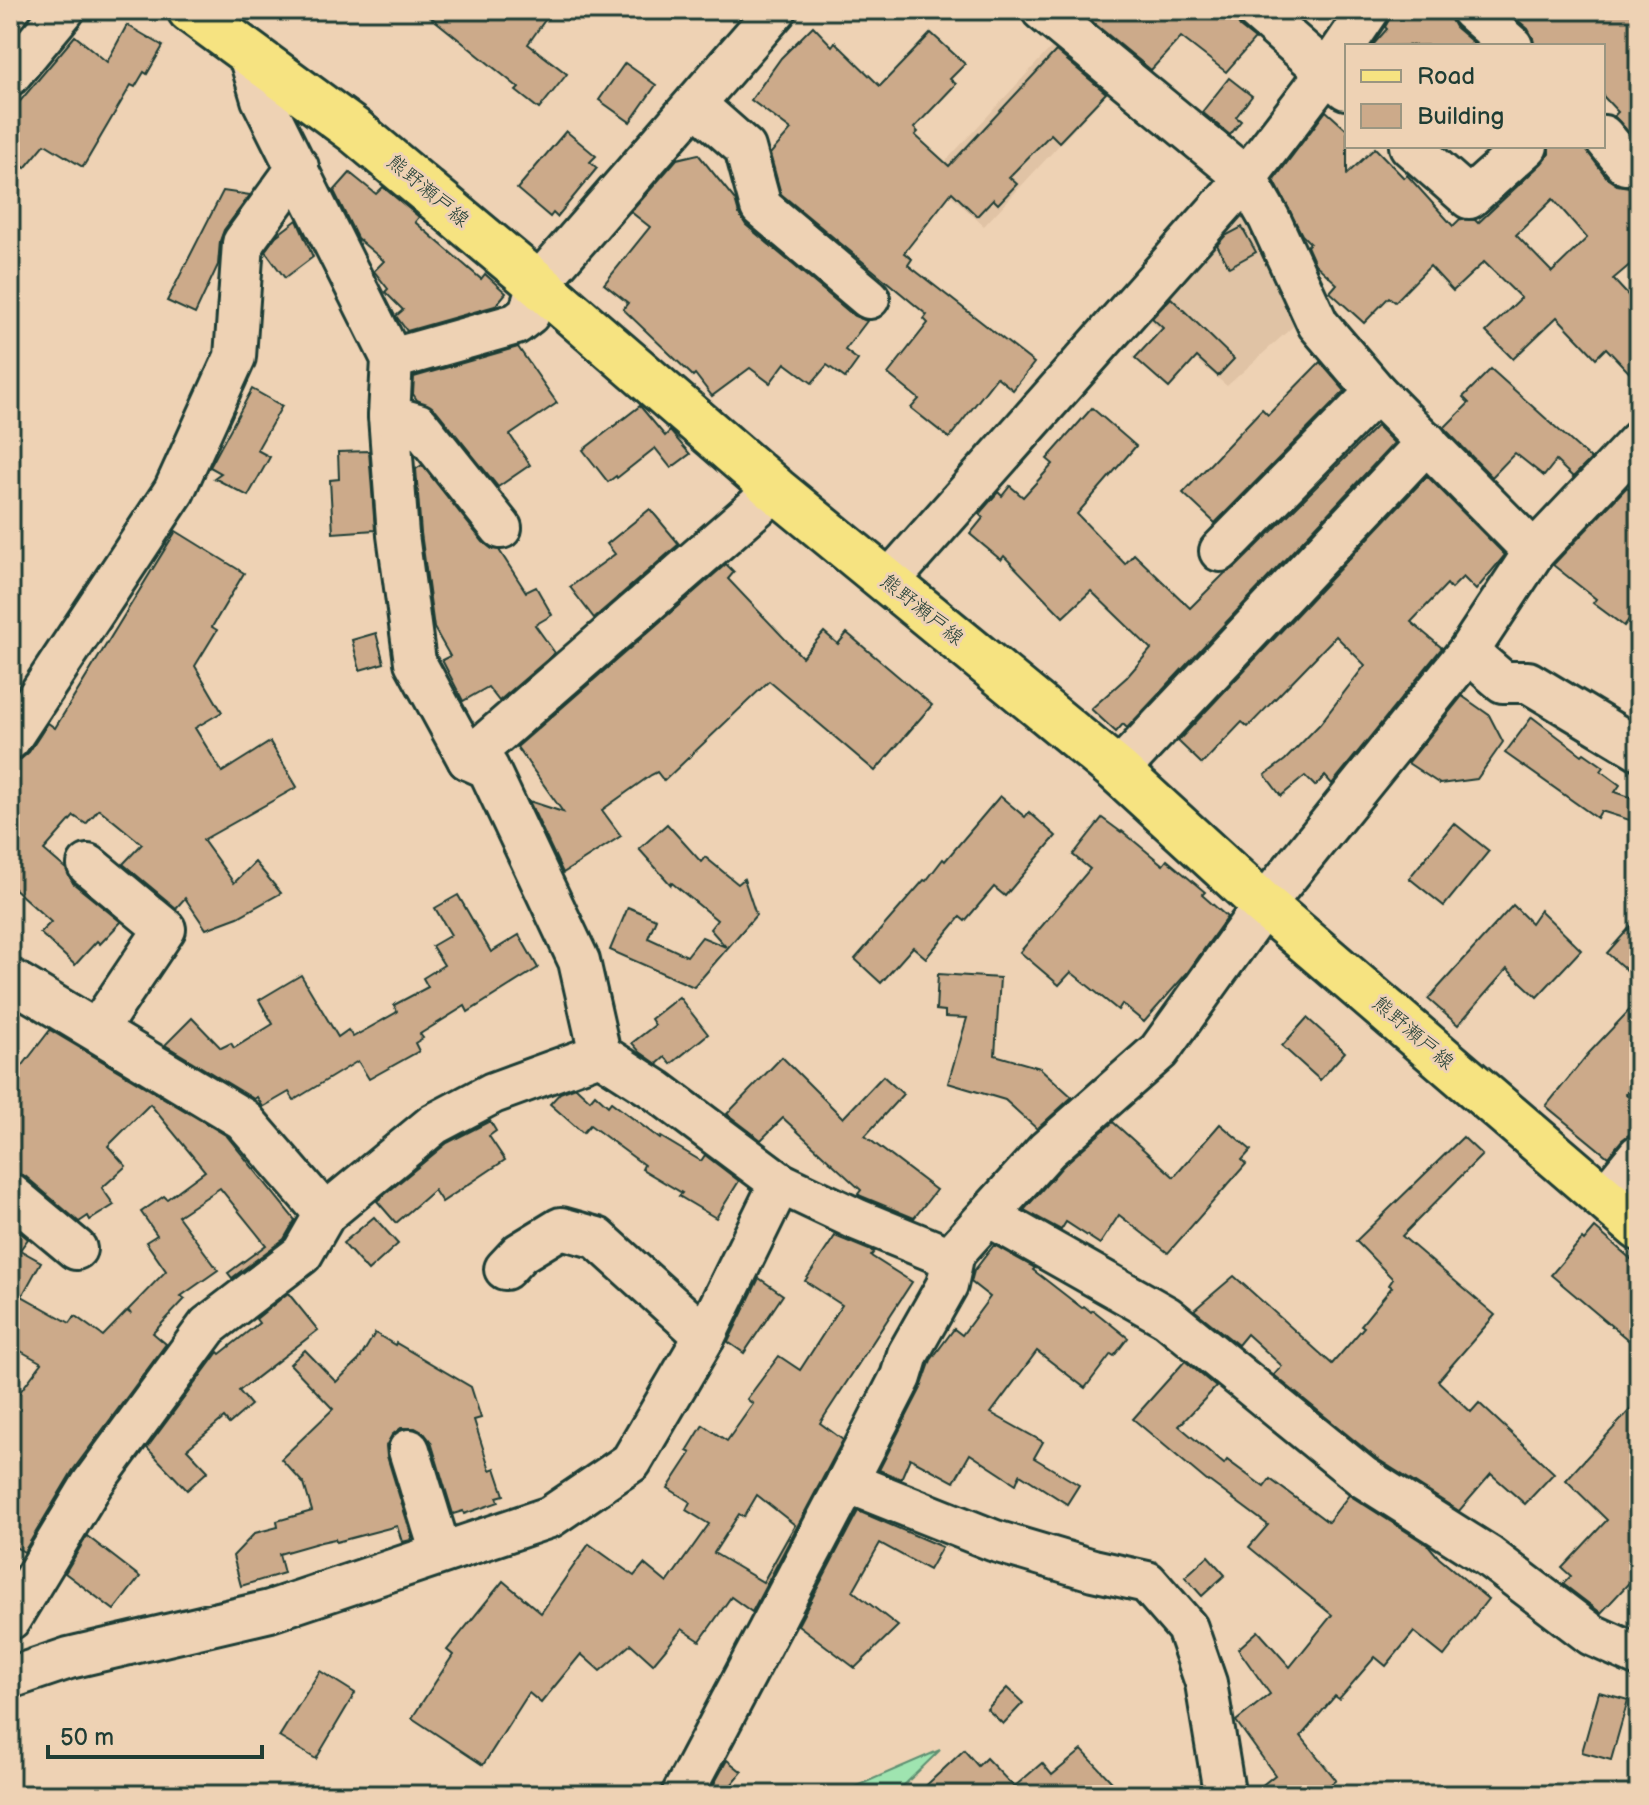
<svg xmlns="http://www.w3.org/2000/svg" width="1649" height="1805" viewBox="0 0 1649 1805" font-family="'Balsamiq Sans','Klee One',sans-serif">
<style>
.built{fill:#e0c3a5}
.green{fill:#9fe4b0;stroke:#5f9072;stroke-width:2}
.building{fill:#ccaa8a;stroke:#1f3d34;stroke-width:2;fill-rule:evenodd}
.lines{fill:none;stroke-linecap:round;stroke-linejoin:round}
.minor-casing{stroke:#1f3d34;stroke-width:46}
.major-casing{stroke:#1f3d34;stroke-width:50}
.minor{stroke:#eed2b4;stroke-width:40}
.major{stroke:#f6e381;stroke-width:44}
.labels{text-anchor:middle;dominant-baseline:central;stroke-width:6;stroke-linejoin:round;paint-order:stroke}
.street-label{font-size:20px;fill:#1f3d34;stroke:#eed2b4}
</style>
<rect width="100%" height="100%" fill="#eed2b4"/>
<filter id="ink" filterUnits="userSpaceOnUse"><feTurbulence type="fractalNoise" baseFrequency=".0125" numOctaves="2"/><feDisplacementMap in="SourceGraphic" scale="16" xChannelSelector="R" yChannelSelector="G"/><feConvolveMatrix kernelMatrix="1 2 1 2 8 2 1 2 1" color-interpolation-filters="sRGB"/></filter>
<g filter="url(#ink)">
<!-- built -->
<g class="built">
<polygon points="1060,38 1113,87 984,226 931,177"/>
<polygon points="1247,212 1299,321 1227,386 1145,317"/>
</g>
<!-- green -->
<polygon class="green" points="940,1750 894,1795 836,1795"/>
<!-- building -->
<g class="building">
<polygon points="422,10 552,10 528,44 567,74 539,109 516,91 519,88"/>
<polygon points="1078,10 1234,10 1235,18 1240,27 1255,39 1226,72 1181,37 1151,70"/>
<polygon points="1394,10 1449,10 1450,18 1455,27 1476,45 1372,46 1387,29 1385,27"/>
<polygon points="1506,10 1639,10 1639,144 1614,116 1618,112 1603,96 1603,46 1534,46 1533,38 1528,29"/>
<polygon points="127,25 163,46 147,74 144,72 135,87 131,85 83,167 45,144 25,168 10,156 10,113 75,36 107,62"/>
<polygon points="813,26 832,46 835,42 880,86 931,33 965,64 950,79 956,84 914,128 918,132 915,135 949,166 1056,51 1106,93 1059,142 1051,134 1009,177 1017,184 998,204 993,199 977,216 952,192 904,253 912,259 908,265 1034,363 1013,390 997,377 949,438 911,408 919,399 888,374 928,323 924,319 927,315 781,194 770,154 791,130 751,100 781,58"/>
<polygon points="625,63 656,85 630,122 599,100"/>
<polygon points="1229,78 1252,96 1236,117 1241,121 1230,135 1202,112"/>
<path d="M1326,111L1347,130V174L1375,148L1404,178L1407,175L1453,226L1460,219L1475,220L1478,223L1542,163L1549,154V146H1583L1608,179L1617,185L1629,187L1639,183V257L1613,279L1639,307V383L1606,348L1596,358L1557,317L1513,359L1486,332L1521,298L1484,262L1453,291L1430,266L1395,302L1389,297L1364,323L1330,292L1337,284L1315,264L1307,246L1310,243L1302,235L1274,180ZM1553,199L1587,238L1552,272L1516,235Z"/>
<polygon points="566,131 596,156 590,162 597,168 557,217 553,213 550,217 517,189"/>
<polygon points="698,154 735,200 739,214 746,225 854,316 867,321 845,350 858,360 845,378 827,365 812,383 785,363 770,383 750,368 712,396 695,374 693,376 623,309 628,303 604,284 650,227 631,212 677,159"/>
<polygon points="350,173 376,194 383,187 419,217 415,222 481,279 485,274 506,293 495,306 407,331 396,316 403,310 385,292 388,289 374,271 384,261 357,238 334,191"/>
<polygon points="223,191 250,195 224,230 220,241 218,265 195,314 167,301"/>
<polygon points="297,220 313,257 285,278 265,251 276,236"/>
<polygon points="1242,227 1256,252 1229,267 1217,245 1225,236"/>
<polygon points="1171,298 1234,359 1218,376 1197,357 1169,388 1135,358 1163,328 1152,318"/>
<polygon points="518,347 557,403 510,435 530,465 498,487 436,410 417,400 413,394 414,377"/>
<polygon points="1320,362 1345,391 1215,523 1183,493 1262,409 1268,415"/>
<polygon points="1491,369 1591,459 1573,477 1556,461 1544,476 1515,453 1492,477 1446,430 1444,428 1469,403 1463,397"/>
<polygon points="252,389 282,406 257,450 270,457 248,496 214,478 221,473 210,467"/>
<polygon points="640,406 665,436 670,431 690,454 671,468 655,448 617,478 616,476 608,482 583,450"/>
<polygon points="1092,408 1136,446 1077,514 1125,564 1134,554 1190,608 1225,573 1236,567 1377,426 1394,443 1127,728 1123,724 1116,732 1091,709 1127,677 1151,649 1091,591 1063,617 1004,556 1001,560 970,534 983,518 979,514 998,492 1002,496 1010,486 1023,497 1053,464 1047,459"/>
<polygon points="369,451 375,530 333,533 330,480 339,479 338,452"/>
<polygon points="422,465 483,542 492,549 499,550 526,592 536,587 552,615 535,625 555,653 499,701 488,687 463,701 442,660 450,656 434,628 421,533 416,469"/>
<polygon points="1427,476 1505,555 1476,590 1463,577 1451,589 1447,584 1411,622 1442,648 1332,784 1325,776 1315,786 1305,776 1281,796 1265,775 1285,760 1320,724 1365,665 1336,636 1248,727 1242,722 1202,764 1178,741"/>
<polygon points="1627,487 1639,496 1639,606 1624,626 1593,603 1596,599 1553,565"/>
<polygon points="650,509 679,544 594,618 570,587 615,554 607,544"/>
<polygon points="176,531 244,573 212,627 217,630 195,666 222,712 195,728 222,772 270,742 297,787 203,840 234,883 255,862 281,893 238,917 206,929 185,898 176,908 123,864 142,844 99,809 86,824 74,816 44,850 66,869 73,883 121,922 100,944 97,941 75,965 40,933 51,922 10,885 10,762 21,759 29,752 48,723 55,728"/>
<polygon points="726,564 734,572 728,579 802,657 824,632 838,644 847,633 932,705 875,771 769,681 664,781 657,772 651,775 602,810 621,836 563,873 529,801 563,812 517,747"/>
<polygon points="376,633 384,663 360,670 352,640"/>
<polygon points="1462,696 1489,715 1503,742 1477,779 1440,784 1408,763"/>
<polygon points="1532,717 1582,755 1584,753 1604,767 1601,771 1620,785 1615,792 1639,800 1639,823 1601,811 1597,818 1505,753"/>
<polygon points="1000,796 1025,817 1029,812 1056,836 1005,896 994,887 965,921 960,917 926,958 913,947 881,983 855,959 924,880 926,881 943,859 945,861"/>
<polygon points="1102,818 1121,832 1122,831 1163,865 1167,860 1205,892 1202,895 1227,917 1187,973 1144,1022 1122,1004 1118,1010 1071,972 1059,985 1020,952 1090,869 1073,855"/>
<polygon points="1454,823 1489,851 1444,906 1409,878"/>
<polygon points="667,824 701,862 705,857 738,884 744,879 756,915 694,987 610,950 628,907 656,919 648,938 687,956 702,937 726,947 710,929 717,920 672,883 671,885 639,849"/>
<polygon points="458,895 491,952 519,935 538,968 468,1012 465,1006 420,1034 423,1038 415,1043 419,1051 369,1079 358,1061 294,1100 289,1092 263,1107 257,1097 254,1099 165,1045 192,1018 221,1048 231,1043 234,1048 273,1024 259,1000 301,975 338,1037 348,1030 353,1037 397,1012 394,1005 428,987 423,978 444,965 432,946 451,935 435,908"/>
<polygon points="1513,905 1531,923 1540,910 1581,950 1537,997 1507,969 1458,1025 1428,999"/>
<polygon points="1639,917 1639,981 1607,953"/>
<polygon points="938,974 1000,978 995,1055 1040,1068 1072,1097 1037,1129 1005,1100 948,1083 967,1018 945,1017 945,1011 936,1010"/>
<polygon points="679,997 708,1034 671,1064 665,1057 657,1064 640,1052 632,1043 655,1025 651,1019"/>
<polygon points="1639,1000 1639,1081 1626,1094 1639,1106 1639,1133 1630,1134 1622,1140 1608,1157 1546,1106 1588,1054"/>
<polygon points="1307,1018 1345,1052 1320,1080 1282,1046"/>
<polygon points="50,1030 227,1136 295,1220 284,1239 232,1278 228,1273 266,1245 220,1188 178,1216 218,1270 181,1296 185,1299 153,1333 166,1344 73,1470 24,1552 10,1544 10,1405 42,1363 10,1345 10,1224 28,1239 20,1250 41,1262 22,1296 70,1323 75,1316 103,1336 127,1311 131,1314 128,1310 166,1271 146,1242 157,1235 141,1212 164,1196 167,1199 205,1171 150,1104 108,1146 126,1166 102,1188 114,1205 90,1220 88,1216 79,1222 25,1176 10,1172 10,1082"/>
<polygon points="782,1057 843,1118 883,1076 903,1094 865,1136 936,1190 914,1218 861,1196 858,1194 861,1190 783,1118 761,1140 727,1114"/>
<polygon points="576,1087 590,1100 595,1094 608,1106 611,1102 660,1139 661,1137 701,1161 705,1155 739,1181 716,1218 679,1196 682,1193 642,1169 644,1165 590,1125 583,1133 550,1104 560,1093"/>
<polygon points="490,1121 496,1131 489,1136 505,1160 442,1202 434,1190 396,1223 377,1201 447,1143"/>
<polygon points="1113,1122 1174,1177 1220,1124 1251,1150 1242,1160 1246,1164 1168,1253 1119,1215 1100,1244 1066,1222 1061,1230 1024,1210 1063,1166"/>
<polygon points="1463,1137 1482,1155 1402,1236 1495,1315 1438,1381 1471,1412 1479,1403 1554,1473 1525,1504 1491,1474 1459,1511 1376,1458 1274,1375 1282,1366 1247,1334 1238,1345 1194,1310 1234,1276 1332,1364 1364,1327 1361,1325 1392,1287 1389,1285 1393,1279 1356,1241"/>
<polygon points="374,1217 398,1244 368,1271 343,1243"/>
<polygon points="1595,1228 1639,1266 1639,1349 1551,1275 1582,1239 1584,1241"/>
<path d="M835,1236L874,1252L871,1256L912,1282L820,1423L843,1440L752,1612L731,1597L700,1641L682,1629L653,1664L631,1644L600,1671L581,1654L541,1703L529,1693L483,1765L412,1718L453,1655L447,1650L503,1581L541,1613L589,1544L634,1576L644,1564L667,1583L709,1524L686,1510L690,1502L668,1488L691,1453L687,1451L703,1425L727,1441L753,1404L747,1399L779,1356L800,1370L842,1305L805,1281ZM757,1495L795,1525L763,1582L714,1553L739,1514L744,1517Z"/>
<polygon points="994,1245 1035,1268 1033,1270 1082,1308 1084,1306 1091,1312 1093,1310 1128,1338 1114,1356 1111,1354 1085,1388 1037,1351 991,1413 1043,1442 1034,1458 1079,1485 1067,1504 1020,1474 1016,1484 970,1454 954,1482 910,1458 901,1479 879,1470 921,1388 931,1360 954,1329 962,1335 990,1297 971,1282 974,1271"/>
<polygon points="759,1278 783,1295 744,1353 728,1342"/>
<polygon points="288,1293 318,1330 239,1391 251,1405 229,1424 224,1418 187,1449 208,1471 187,1490 147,1448 218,1352 220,1354 259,1323 256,1319"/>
<polygon points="375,1333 395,1345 396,1343 471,1387 481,1418 474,1420 490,1470 495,1468 504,1495 497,1497 499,1502 464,1514 463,1511 453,1514 431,1442 424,1433 415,1428 401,1428 392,1435 386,1446 387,1456 412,1537 411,1540 402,1542 397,1526 336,1542 335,1539 321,1542 279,1554 284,1573 241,1586 233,1556 255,1533 278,1527 277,1521 312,1511 304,1484 281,1459 333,1409 290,1364 305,1350 336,1382 359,1360"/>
<polygon points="1185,1361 1216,1387 1179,1426 1224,1464 1227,1460 1264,1487 1270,1479 1328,1522 1349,1495 1429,1546 1439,1558 1488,1599 1444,1656 1414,1632 1386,1666 1375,1657 1339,1699 1335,1696 1301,1736 1336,1780 1317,1795 1250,1795 1275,1775 1236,1721 1270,1694 1238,1649 1258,1631 1290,1667 1332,1615 1249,1547 1268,1525 1209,1481 1208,1482 1133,1419"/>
<polygon points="1639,1400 1639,1572 1601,1613 1563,1584 1571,1576 1562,1568 1607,1520 1566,1480"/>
<polygon points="858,1511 942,1547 929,1570 880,1543 853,1591 898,1626 855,1668 798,1625"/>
<polygon points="87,1536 140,1577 114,1610 65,1573"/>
<polygon points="1208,1556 1225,1575 1202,1596 1185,1577"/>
<polygon points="320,1671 355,1693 316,1759 279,1737"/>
<polygon points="1007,1688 1023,1703 1003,1724 987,1709"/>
<polygon points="1599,1692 1628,1700 1611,1760 1582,1752"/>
<polygon points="964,1750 978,1766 986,1758 1014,1787 1042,1763 1052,1775 1082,1750 1124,1795 916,1795"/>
<polygon points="727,1760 742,1772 723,1795 708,1795"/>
</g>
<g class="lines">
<defs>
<g id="minor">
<polyline points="1042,10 1246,178 1269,218 1318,324 1376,392 1534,552"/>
<polyline points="1256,10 1346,89"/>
<polyline points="1471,10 1512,46"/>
<polyline points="249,55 262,99 392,359 389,416 398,535 415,662 468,759 488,768 579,961 600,1054 656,1090 780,1183 858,1220 941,1254 954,1253 1047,1150 1159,1051 1264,905 1468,652 1534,552 1639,441"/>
<polyline points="10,75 64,10"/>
<polyline points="695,104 745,148 761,207 869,298"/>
<polyline points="1603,136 1626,164"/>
<polyline points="1410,146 1469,198 1527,146"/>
<polyline points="392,359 516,324 529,314 538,284 776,10"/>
<polyline points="389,416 418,424 501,528"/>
<polyline points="1220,551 1376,392"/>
<polyline points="888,582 1246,178 1327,72 1369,10"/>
<polyline points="1468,652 1503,682 1528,682 1639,749"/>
<polyline points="10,739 174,491 235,357 243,243 298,167"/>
<polyline points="468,759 776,490"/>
<polyline points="1118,771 1427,442"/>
<polyline points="88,865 165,929 97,1030"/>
<polyline points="10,979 243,1119 325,1214"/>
<polyline points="10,1194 76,1249"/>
<polyline points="1604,1198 1639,1155"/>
<polyline points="989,1216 1167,1317 1363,1477 1488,1556 1592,1635 1639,1656"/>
<polyline points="954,1253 947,1285 908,1354 901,1377 847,1482 995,1541 1093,1570 1147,1582 1187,1628 1206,1683 1223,1786"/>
<polyline points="505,1269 520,1253 561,1228 597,1238 705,1336"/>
<polyline points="409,1450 441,1553"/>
<polyline points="10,1619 92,1484 208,1326 302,1254 325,1214 434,1124 493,1093 600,1054"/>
<polyline points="10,1678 69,1658 270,1611 550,1517 631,1462 705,1336 780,1183"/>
<polyline points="682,1795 847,1482"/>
</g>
<polyline id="major" points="190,10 355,131 538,284 776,490 1118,771 1264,905 1639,1228"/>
</defs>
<!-- minor casing -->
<use href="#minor" class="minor-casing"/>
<!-- major casing -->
<use href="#major" class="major-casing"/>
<!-- minor -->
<use href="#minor" class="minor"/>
<!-- major -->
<use href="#major" class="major"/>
</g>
</g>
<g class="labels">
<!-- street labels -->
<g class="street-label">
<text transform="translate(428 191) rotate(40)">熊野瀬戸線</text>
<text transform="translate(922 610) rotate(39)">熊野瀬戸線</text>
<text transform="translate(1413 1033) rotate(41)">熊野瀬戸線</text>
</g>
</g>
<!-- margin -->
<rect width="1649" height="1805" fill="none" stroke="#eed2b4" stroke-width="40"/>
<rect x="20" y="20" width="1609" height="1765" fill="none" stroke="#1f3d34" stroke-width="3" filter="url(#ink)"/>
<!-- legend -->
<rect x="1345" y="44" width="260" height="104" fill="#eed2b4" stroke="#9b9681" stroke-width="2"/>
<rect x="1361" y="70" width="40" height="12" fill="#f6e381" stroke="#9b9681" stroke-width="2"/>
<text x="1417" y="84" font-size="24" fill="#1f3d34">Road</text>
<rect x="1361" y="104" width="40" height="24" fill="#ccaa8a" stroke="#9b9681" stroke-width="2"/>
<text x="1417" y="124" font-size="24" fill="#1f3d34">Building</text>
<!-- scale -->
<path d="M48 1745v12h214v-12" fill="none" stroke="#1f3d34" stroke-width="4"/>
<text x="60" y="1745" font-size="24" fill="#1f3d34" stroke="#eed2b4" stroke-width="6" paint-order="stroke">50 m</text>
</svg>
